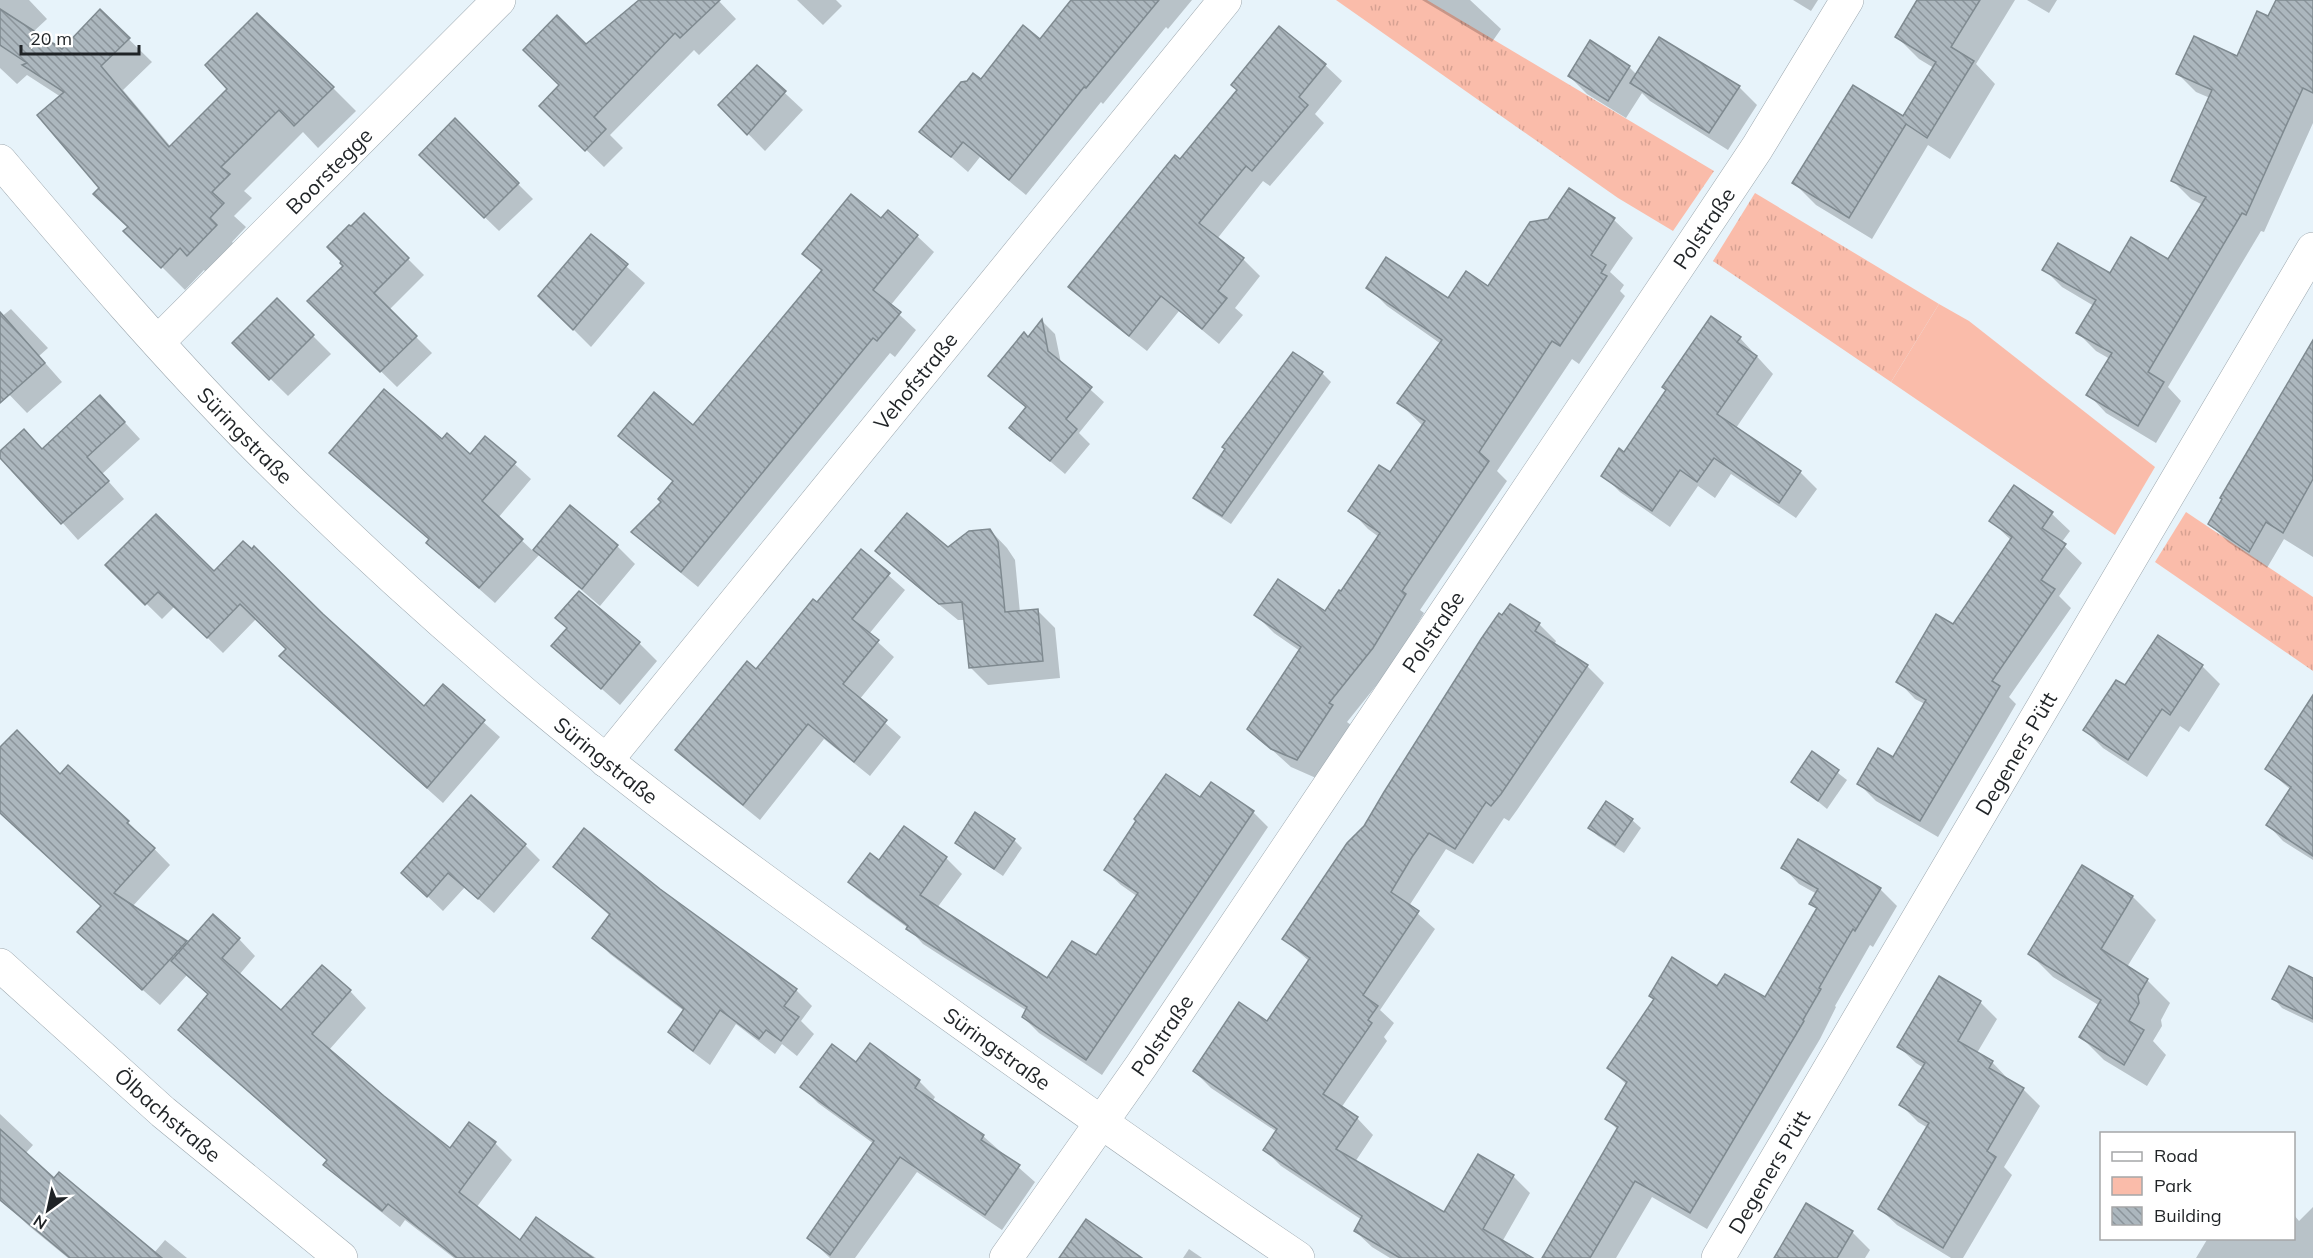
<svg xmlns="http://www.w3.org/2000/svg" width="2313" height="1258" viewBox="0 0 2313 1258" font-family="Mulish,sans-serif">
<style>
.grass{fill:url(#grass-tufts)}
.green{fill:#fabcaa}
.shadow{fill:#0003}
.building{fill:url(#building-back-hatch);stroke:#7f8a90;stroke-width:1.5}
.lines{fill:none;stroke-linecap:round;stroke-linejoin:round}
.minor-casing{stroke:#9ca7ae;stroke-width:34}
.minor{stroke:#fff;stroke-width:33}
.labels{text-anchor:middle;dominant-baseline:central;stroke-width:6;stroke-linejoin:round;paint-order:stroke}
.street-label{font-size:21px;fill:#1f2326;stroke:#fff}
</style>
<defs>
<pattern id="grass-tufts" width="24" height="20" patternUnits="userSpaceOnUse" patternTransform="scale(1.5)"><rect width="24" height="20" fill="#fabcaa"/><path d="M3 7l-1-3M5 7V3M7 7l1-3M15 17l-1-3M17 17v-4M19 17l1-3" fill="none" stroke="#d6a192"/></pattern>
<pattern id="building-back-hatch" width="6" height="6" patternUnits="userSpaceOnUse" patternTransform="scale(1.5)"><rect width="6" height="6" fill="#acb7be"/><path d="M-1 5l2 2M0 0l6 6M5-1l2 2" fill="none" stroke="#8b949a"/></pattern>
</defs>
<rect width="100%" height="100%" fill="#e7f3fa"/>
<!-- grass -->
<g class="grass">
<polygon points="1336,0 1427,0 1714,171 1673,231 1618,198"/>
<polygon points="1755,193 1939,304 1891,382 1713,261"/>
<polygon points="2186,512 2313,597 2313,671 2155,562"/>
</g>
<!-- green -->
<polygon class="green" points="1939,304 1969,321 2155,467 2115,535 1891,382"/>
<!-- shadow -->
<g class="shadow">
<polygon points="0,0 29,0 47,19 33,32 62,51 100,11 152,62 123,90 171,147 333,88 356,111 318,148 303,132 244,191 252,198 234,216 246,227 232,242 239,249 211,278 204,270 185,290 126,231 129,228 101,188 61,97 27,75 17,84 0,68"/>
<polygon points="641,0 718,0 736,19 699,55 694,50 610,135 623,148 604,167 541,106 561,85 586,46"/>
<polygon points="797,0 836,0 842,6 823,25"/>
<polygon points="1073,0 1192,0 1168,29 1166,27 1103,104 1101,102 1026,195 980,157 968,172 921,131 981,81 1040,41"/>
<polygon points="1422,0 1470,0 1501,29 1492,42"/>
<polygon points="1793,0 1818,0 1811,11"/>
<polygon points="1919,0 2015,0 1976,64 1995,84 1950,159 1928,145 1872,239 1816,205 1794,183 1904,118 1934,68 1919,59 1897,37"/>
<polygon points="2027,0 2057,0 2049,13"/>
<polygon points="2277,0 2313,0 2313,123 2264,232 2261,231 2168,387 2181,401 2156,443 2106,413 2088,394 2110,359 2096,351 2078,333 2094,306 2062,287 2044,269 2111,275 2169,261 2203,205 2191,199 2173,181 2210,98 2196,92 2178,74 2238,58 2269,18"/>
<polygon points="1325,65 1342,81 1315,114 1324,123 1270,186 1263,181 1217,239 1243,259 1260,276 1235,308 1243,315 1219,344 1179,311 1147,351 1086,303 1070,287 1180,161"/>
<polygon points="757,67 803,110 765,151 720,105"/>
<polygon points="1629,67 1637,75 1739,87 1757,105 1728,150 1650,101 1642,93 1626,118 1587,94 1569,76"/>
<polygon points="455,121 533,199 499,231 421,155"/>
<polygon points="1570,190 1614,220 1633,238 1610,272 1624,285 1620,291 1625,296 1579,364 1572,359 1497,471 1507,481 1420,610 1424,613 1391,667 1347,722 1351,725 1316,778 1291,767 1249,729 1300,651 1274,633 1256,615 1326,613 1379,537 1368,529 1350,510 1390,475 1423,426 1399,403 1441,344 1387,306 1368,287 1448,300 1488,288 1549,221"/>
<polygon points="364,215 424,275 389,310 432,353 397,387 309,301 345,266 351,228"/>
<polygon points="881,220 917,236 934,252 890,306 916,330 895,357 890,353 698,587 650,548 633,532 663,502 674,482 620,436 693,427 822,272 804,254"/>
<polygon points="592,236 645,283 591,347 540,296"/>
<polygon points="277,300 331,354 288,396 234,343"/>
<polygon points="11,309 48,348 39,356 62,382 27,413 0,385 0,318"/>
<polygon points="1042,321 1055,334 1061,363 1104,402 1079,433 1090,444 1065,474 1011,428 1027,408 990,376 1028,339"/>
<polygon points="1740,338 1773,374 1736,428 1800,472 1817,489 1796,518 1731,474 1715,498 1698,486 1670,527 1620,492 1603,475"/>
<polygon points="2313,342 2313,557 2284,539 2267,568 2228,542 2210,524"/>
<polygon points="1322,373 1331,382 1231,524 1203,506 1195,498"/>
<polygon points="117,414 140,439 102,474 124,499 78,540 0,453 43,451"/>
<polygon points="486,438 531,479 498,518 533,551 570,507 617,546 635,564 600,606 540,554 495,603 444,558 430,540 442,441 471,456"/>
<polygon points="2015,488 2052,514 2070,531 2061,543 2082,563 2059,596 2071,608 2009,697 2016,704 1938,837 1876,801 1859,784 1893,759 1925,704 1915,699 1898,681 1953,626 2012,541 1991,521"/>
<polygon points="990,530 1007,548 1015,560 1020,613 1038,611 1055,628 1060,678 988,685 971,668 965,620 958,620 894,568 877,551 948,549"/>
<polygon points="861,551 905,590 869,634 894,657 859,700 901,737 870,776 824,739 760,820 693,766 677,750 756,671 817,604"/>
<polygon points="107,565 214,573 424,708 443,686 500,737 443,803 297,672 288,649 256,619 223,653 175,606 162,619"/>
<polygon points="557,618 639,643 657,661 620,705 553,646 568,629"/>
<polygon points="1539,624 1556,641 1554,645 1587,666 1604,683 1517,810 1509,821 1504,818 1473,864 1446,849 1409,906 1435,929 1380,1010 1394,1023 1384,1037 1387,1041 1341,1108 1357,1118 1373,1135 1355,1162 1444,1214 1479,1156 1513,1176 1530,1193 1502,1242 1530,1258 1390,1258 1372,1247 1355,1231 1362,1220 1281,1166 1265,1150 1277,1132 1211,1088 1194,1071 1267,1023 1309,961 1284,939 1366,827"/>
<polygon points="2202,666 2220,684 2189,732 2180,726 2147,777 2103,748 2085,730 2125,687"/>
<polygon points="2313,738 2313,860 2283,841 2268,825 2291,790 2267,769"/>
<polygon points="0,749 60,776 69,767 128,822 170,865 132,907 188,944 239,939 255,956 239,975 281,1012 350,991 366,1008 329,1050 450,1150 470,1124 495,1143 512,1160 476,1208 520,1242 537,1219 596,1258 454,1258 405,1220 400,1227 342,1181 325,1164 328,1161 180,1030 209,995 187,975 160,1005 96,949 102,907 0,812"/>
<polygon points="1812,753 1847,780 1827,809 1793,781"/>
<polygon points="1200,800 1253,812 1268,827 1102,1075 1039,1033 1023,1017 1027,1011 923,944 908,928 866,897 850,881 880,862 905,828 946,858 962,874 937,908 1047,980 1096,957 1138,897 1121,885 1105,870 1138,821"/>
<polygon points="1632,820 1641,828 1624,853 1598,836 1590,828"/>
<polygon points="1014,840 1022,848 1003,876 966,851 957,842"/>
<polygon points="525,845 540,860 494,913 465,887 443,911 403,873"/>
<polygon points="555,867 659,890 796,990 812,1006 801,1021 814,1034 797,1056 782,1044 775,1054 736,1024 710,1065 686,1047 670,1032 684,1011 610,954 594,938 610,916"/>
<polygon points="1783,867 1880,889 1897,906 1873,947 1870,945 1835,1006 1836,1007 1820,1039 1707,1229 1652,1197 1616,1258 1543,1258 1618,1130 1607,1119 1627,1085 1609,1068 1718,988 1765,999 1818,910 1811,903 1817,894 1799,884"/>
<polygon points="2082,867 2133,897 2156,920 2127,967 2147,980 2170,1003 2161,1020 2162,1026 2153,1041 2166,1055 2147,1086 2104,1060 2081,1037 2100,1006 2053,977 2030,954"/>
<polygon points="1939,978 1980,1002 1997,1019 1977,1053 1992,1062 2008,1079 2008,1080 2023,1089 2040,1106 2004,1167 2012,1175 1963,1258 1951,1258 1897,1225 1880,1209 1928,1128 1918,1122 1901,1105 1924,1068 1916,1063 1899,1047"/>
<polygon points="2313,979 2313,1023 2282,1008 2274,999"/>
<polygon points="871,1046 919,1081 935,1097 932,1102 983,1136 1035,1182 1002,1230 917,1172 855,1258 830,1258 809,1238 874,1144 818,1103 802,1087 857,1064"/>
<polygon points="0,1114 33,1145 25,1154 54,1180 154,1253 165,1240 187,1258 68,1258 29,1226 0,1199"/>
<polygon points="2313,1207 2313,1258 2196,1258 2208,1238 2294,1238 2294,1215 2299,1221"/>
<polygon points="1852,1232 1870,1250 1865,1258 1776,1258"/>
<polygon points="1189,1249 1202,1258 1183,1258"/>
</g>
<!-- building -->
<g class="building">
<polygon points="639,0 720,0 680,38 675,33 594,117 606,129 585,151 539,106 559,85 523,50 557,15 586,44"/>
<polygon points="1071,0 1159,0 1086,88 1084,87 1009,180 963,142 951,157 919,132 961,82 967,81 973,73 981,79 1023,25 1040,39"/>
<polygon points="1917,0 1980,0 1951,47 1974,61 1927,138 1906,124 1849,218 1792,183 1853,85 1903,116 1936,62 1895,37"/>
<polygon points="2276,0 2313,0 2313,93 2303,88 2246,215 2242,213 2148,372 2164,382 2138,426 2086,395 2112,353 2076,333 2096,300 2042,270 2058,243 2110,273 2131,237 2168,259 2206,197 2171,181 2212,90 2176,74 2194,36 2237,56 2257,11 2268,16"/>
<polygon points="0,9 62,49 100,9 130,38 101,66 169,147 227,89 205,65 257,13 334,87 294,126 279,110 221,167 230,174 212,192 224,203 210,218 217,225 187,256 180,248 161,268 123,231 128,227 93,194 99,188 37,115 64,92 22,65 27,63 0,45"/>
<polygon points="1279,26 1326,64 1299,97 1308,105 1252,171 1246,166 1199,223 1244,258 1218,291 1227,298 1202,329 1161,296 1129,336 1068,287 1175,155 1180,159 1237,90 1231,85"/>
<polygon points="1659,37 1740,86 1709,133 1630,83"/>
<polygon points="1590,40 1630,66 1608,101 1568,76"/>
<polygon points="757,65 786,91 747,135 718,105"/>
<polygon points="455,118 519,183 484,218 419,155"/>
<polygon points="1569,188 1615,218 1591,255 1606,265 1601,273 1607,276 1560,346 1552,341 1479,452 1489,461 1402,591 1406,594 1373,648 1329,703 1333,705 1297,760 1271,749 1247,729 1301,647 1254,615 1278,579 1325,611 1339,590 1341,591 1380,533 1348,511 1379,465 1390,472 1425,421 1397,403 1442,340 1366,288 1386,257 1448,298 1466,271 1488,286 1530,222 1548,219"/>
<polygon points="851,194 881,218 888,210 918,235 873,290 901,312 877,341 873,338 681,572 631,532 661,502 658,499 673,481 618,436 654,392 693,425 822,270 802,254"/>
<polygon points="364,213 409,258 374,293 417,336 380,372 307,301 343,266 340,263 341,261 327,247 349,225 351,226"/>
<polygon points="591,234 628,264 573,330 538,296"/>
<polygon points="277,298 314,335 269,380 232,343"/>
<polygon points="0,312 45,363 0,403"/>
<polygon points="1711,316 1741,337 1737,342 1757,356 1717,414 1801,471 1779,503 1714,458 1697,482 1680,470 1652,511 1601,476 1619,448 1624,452 1666,390 1662,387"/>
<polygon points="1042,319 1048,351 1092,387 1066,419 1077,429 1050,461 1009,428 1026,407 988,376 1024,332 1028,337"/>
<polygon points="2313,340 2313,479 2283,533 2266,522 2249,552 2208,524 2222,499 2220,498"/>
<polygon points="1293,352 1323,372 1222,516 1193,498 1225,449 1222,447"/>
<polygon points="384,389 442,439 447,433 470,454 485,436 516,462 482,501 523,539 479,588 426,543 429,539 329,453"/>
<polygon points="100,395 125,422 87,457 109,481 61,524 0,458 0,451 24,429 42,449"/>
<polygon points="2014,485 2053,512 2042,528 2066,544 2041,580 2055,589 1992,681 2000,686 1920,821 1857,784 1878,748 1893,757 1926,700 1896,682 1936,614 1953,624 2012,537 1989,521"/>
<polygon points="570,505 618,545 582,589 533,550"/>
<polygon points="907,513 948,547 969,531 990,529 998,542 1005,612 1038,609 1043,661 969,668 962,602 939,604 875,551"/>
<polygon points="156,514 214,571 243,541 252,549 254,546 323,614 424,706 443,684 485,720 427,788 279,656 286,649 240,604 207,638 158,592 145,605 105,565"/>
<polygon points="861,549 890,573 852,619 879,640 843,684 887,720 854,762 808,724 743,805 675,750 747,661 756,669 813,599 817,602"/>
<polygon points="579,591 640,642 601,689 551,646 567,628 555,618"/>
<polygon points="1510,604 1540,623 1535,631 1588,665 1501,794 1491,806 1486,802 1455,849 1429,833 1412,857 1391,892 1419,911 1363,995 1378,1006 1368,1020 1372,1023 1323,1094 1358,1117 1336,1149 1444,1212 1478,1154 1514,1175 1483,1229 1533,1258 1400,1258 1354,1231 1362,1216 1263,1150 1277,1129 1193,1071 1239,1002 1267,1021 1310,958 1282,939 1347,843 1364,826 1384,792 1481,639 1499,613 1502,615"/>
<polygon points="2158,635 2203,665 2170,715 2162,709 2128,760 2083,730 2116,680 2125,685"/>
<polygon points="2313,695 2313,856 2266,825 2291,787 2265,769"/>
<polygon points="17,730 60,774 68,765 129,821 127,823 155,848 114,893 187,941 142,990 77,932 101,906 0,813 0,747"/>
<polygon points="1812,751 1839,770 1818,801 1791,782"/>
<polygon points="1166,774 1200,797 1211,782 1254,811 1086,1060 1022,1017 1027,1007 906,929 908,926 848,882 870,853 879,860 904,826 947,857 920,895 1047,978 1072,941 1096,955 1138,893 1104,870 1136,821 1134,819"/>
<polygon points="471,795 526,844 478,899 448,873 427,897 401,873"/>
<polygon points="1606,801 1633,819 1615,845 1588,828"/>
<polygon points="975,812 1015,839 994,869 955,843"/>
<polygon points="584,828 660,889 797,989 784,1006 799,1017 781,1041 766,1030 759,1039 720,1010 693,1051 668,1032 684,1009 592,938 610,914 553,867"/>
<polygon points="1798,839 1881,888 1855,931 1853,929 1819,988 1821,989 1803,1020 1804,1021 1690,1213 1635,1181 1590,1258 1542,1258 1618,1127 1605,1119 1627,1082 1607,1068 1654,999 1649,996 1672,957 1717,986 1725,974 1765,997 1817,908 1809,904 1818,889 1781,868"/>
<polygon points="2082,865 2133,896 2101,949 2148,979 2138,996 2139,1003 2129,1021 2144,1030 2124,1065 2079,1037 2101,1000 2028,954"/>
<polygon points="213,914 240,938 222,958 281,1010 322,965 351,990 312,1034 384,1096 450,1148 469,1122 496,1142 459,1192 520,1240 536,1217 593,1258 457,1258 388,1204 382,1211 323,1165 327,1160 178,1030 208,994 171,961"/>
<polygon points="2289,966 2313,978 2313,1019 2272,999"/>
<polygon points="1939,976 1981,1001 1958,1041 1993,1061 1989,1068 2024,1088 1987,1151 1996,1157 1943,1248 1878,1209 1929,1123 1899,1105 1925,1063 1897,1047"/>
<polygon points="870,1043 920,1080 915,1088 984,1135 981,1140 1020,1165 985,1215 900,1157 830,1255 807,1238 874,1141 800,1087 832,1044 856,1062"/>
<polygon points="0,1129 54,1178 59,1172 162,1258 70,1258 0,1200"/>
<polygon points="1806,1203 1853,1231 1837,1258 1774,1258"/>
<polygon points="1086,1219 1142,1258 1059,1258"/>
</g>
<g class="lines">
<defs>
<g id="minor">
<path id="s1" d="M0,161C83,259 167,357 257,448C332,523 410,595 490,664C617,775 754,874 891,972C1025,1069 1160,1165 1298,1258"/>
<path id="s2" d="M158,342L499,0"/>
<path id="s3" d="M606,761L1225,0"/>
<path id="s4" d="M0,965L163,1112L341,1258"/>
<path id="s5" d="M1006,1258L1141,1066L1689,250L1757,148L1847,0"/>
<path id="s6" d="M1718,1258L2313,249"/>
</g>
</defs>
<!-- minor casing -->
<use href="#minor" class="minor-casing"/>
<!-- minor -->
<use href="#minor" class="minor"/>
</g>
<g class="labels">
<!-- street labels -->
<g class="street-label">
<text stroke="none"><textPath href="#s2" startOffset="242">Boorstegge</textPath></text>
<text stroke="none"><textPath href="#s5" startOffset="1244">Polstraße</textPath></text>
<text stroke="none"><textPath href="#s3" startOffset="490">Vehofstraße</textPath></text>
<text stroke="none"><textPath href="#s1" startOffset="368">Süringstraße</textPath></text>
<text stroke="none"><textPath href="#s5" startOffset="758">Polstraße</textPath></text>
<text stroke="none"><textPath href="#s6" startOffset="586">Degeners Pütt</textPath></text>
<text stroke="none"><textPath href="#s1" startOffset="854">Süringstraße</textPath></text>
<text stroke="none"><textPath href="#s5" startOffset="272">Polstraße</textPath></text>
<text stroke="none"><textPath href="#s1" startOffset="1340">Süringstraße</textPath></text>
<text stroke="none"><textPath href="#s4" startOffset="225">Ölbachstraße</textPath></text>
<text stroke="none"><textPath href="#s6" startOffset="100">Degeners Pütt</textPath></text>
</g>
</g>
<!-- legend -->
<rect x="2100" y="1132" width="195" height="108" fill="#ffffff" stroke="#a5a7a8" stroke-width="1.5"/>
<rect x="2112" y="1152" width="30" height="9" fill="#ffffff" stroke="#a5a7a8" stroke-width="1.5"/>
<text x="2154" y="1162" font-size="18" fill="#1f2326">Road</text>
<rect x="2112" y="1177" width="30" height="18" fill="#fabcaa" stroke="#a5a7a8" stroke-width="1.5"/>
<text x="2154" y="1192" font-size="18" fill="#1f2326">Park</text>
<rect x="2112" y="1207" width="30" height="18" fill="url(#building-back-hatch)" stroke="#a5a7a8" stroke-width="1.5"/>
<text x="2154" y="1222" font-size="18" fill="#1f2326">Building</text>
<!-- north arrow -->
<g transform="translate(48 1210) rotate(213)" stroke="#ffffff" stroke-width="4.5" paint-order="stroke">
<path d="M0-4.5L10 22L0 15L-10 22Z" fill="#1f2326"/>
<text y="-9" font-size="16" font-weight="bold" text-anchor="middle" fill="#1f2326">N</text>
</g>
<!-- scale -->
<path d="M21 45v9h118v-9" fill="none" stroke="#1f2326" stroke-width="3"/>
<text x="30" y="45" font-size="18" fill="#1f2326" stroke="#ffffff" stroke-width="4.5" paint-order="stroke">20 m</text>
</svg>
